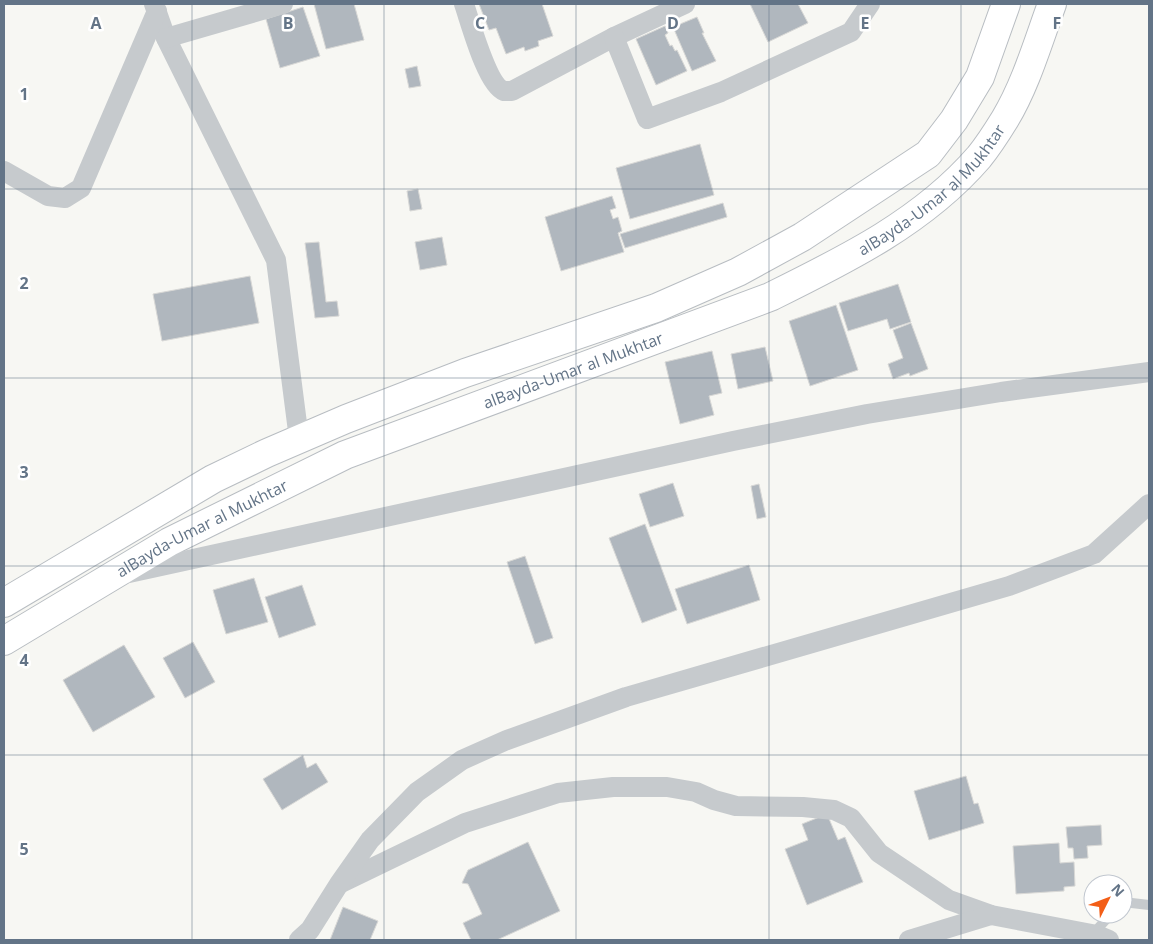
<svg xmlns="http://www.w3.org/2000/svg" width="1153" height="944" viewBox="0 0 1153 944" font-family="'Open Sans',sans-serif">
<style>
.building{fill:#b0b7be;stroke:#d8d8d6}
.lines{fill:none;stroke-linecap:round;stroke-linejoin:round}
.secondary-casing{stroke:#b8bdc2;stroke-width:30}
.lane{stroke:#c6cacd;stroke-width:10}
.street{stroke:#c6cacd;stroke-width:20}
.secondary{stroke:#fff;stroke-width:28}
.grid{fill:none;stroke:#637487;stroke-width:1;stroke-opacity:0.55}
.labels{text-anchor:middle;dominant-baseline:central;stroke-width:5;stroke-linejoin:round;paint-order:stroke}
.street-label{font-size:16px;fill:#637487;stroke:#fff}
.grid-label{font-size:16px;text-anchor:middle;font-weight:bold;fill:#637487;stroke:#fff;stroke-width:5;stroke-linejoin:round;paint-order:stroke}
</style>
<rect width="100%" height="100%" fill="#f7f7f3"/>
<!-- building -->
<g class="building">
<polygon points="314,4 354,4 364,40 326,49"/>
<polygon points="479,4 542,4 553,36 538,41 539,46 525,51 524,47 506,54 496,28 489,30"/>
<polygon points="750,4 798,4 808,23 768,42"/>
<polygon points="303,7 320,56 280,68 266,19"/>
<polygon points="697,17 704,33 702,33 716,61 692,71 673,27"/>
<polygon points="665,26 668,33 665,35 670,46 672,45 675,51 677,50 687,71 656,85 636,39"/>
<polygon points="417,66 421,86 409,88 405,69"/>
<polygon points="700,144 714,195 630,219 616,168"/>
<polygon points="418,189 422,209 410,211 407,191"/>
<polygon points="612,196 616,208 610,210 613,219 618,217 622,231 618,233 624,252 561,271 545,217"/>
<polygon points="723,203 727,217 625,248 620,234"/>
<polygon points="442,237 447,265 420,270 415,242"/>
<polygon points="319,242 326,302 337,301 339,316 315,318 305,243"/>
<polygon points="250,276 259,323 162,341 153,294"/>
<polygon points="898,284 911,322 890,329 887,319 848,331 839,303"/>
<polygon points="836,305 858,370 810,386 789,321"/>
<polygon points="911,323 928,369 910,376 909,373 893,379 888,364 903,358 893,330"/>
<polygon points="765,347 773,381 738,389 731,354"/>
<polygon points="712,351 722,393 709,396 714,415 680,424 665,362"/>
<polygon points="673,483 684,516 650,527 639,494"/>
<polygon points="759,484 766,517 757,519 751,486"/>
<polygon points="645,524 677,610 642,623 609,538"/>
<polygon points="525,556 553,638 535,644 507,562"/>
<polygon points="749,565 760,600 687,624 675,589"/>
<polygon points="254,578 268,622 226,634 213,590"/>
<polygon points="302,585 316,625 279,638 265,597"/>
<polygon points="193,642 215,682 185,698 163,658"/>
<polygon points="124,645 155,697 93,732 63,680"/>
<polygon points="303,755 307,768 316,763 328,782 282,810 263,779"/>
<polygon points="966,776 974,804 978,803 984,823 929,840 914,791"/>
<polygon points="827,814 838,840 845,837 863,882 807,905 785,849 808,840 802,824"/>
<polygon points="1101,825 1102,845 1087,846 1088,858 1074,859 1073,848 1068,848 1066,827"/>
<polygon points="528,842 560,911 497,940 471,940 463,923 482,914 468,884 462,883 468,870"/>
<polygon points="1059,843 1060,863 1074,862 1075,886 1064,887 1064,891 1016,894 1013,846"/>
<polygon points="343,907 378,921 370,940 330,940"/>
</g>
<g class="lines">
<defs>
<g id="secondary">
<polyline points="4,603 213,479 267,453 346,419 465,373 656,308 738,272 802,237 928,154 954,120 980,77 1006,4"/>
<path id="s1" d="M4,641L169,542L345,455L770,297C845,260 923,222 979,157C988,146 997,132 1005,119C1026,84 1038,42 1052,4"/>
</g>
</defs>
<!-- secondary casing -->
<use href="#secondary" class="secondary-casing"/>
<!-- lane -->
<g class="lane">
<polyline points="1123,902 1149,905"/>
<polyline points="1092,935 1111,914"/>
</g>
<!-- street -->
<g class="street">
<polyline points="154,4 166,38 276,260 299,439"/>
<path d="M464,4C470,21 487,85 504,91C506,91 509,91 512,91L614,37L685,4"/>
<polyline points="614,37 647,119 721,92 851,32 870,4"/>
<polyline points="166,38 283,4"/>
<polyline points="4,171 48,196 65,198 81,188 157,11"/>
<polyline points="129,573 733,441 867,414 1001,392 1149,372"/>
<polyline points="341,883 465,823 558,793 613,787 667,787 696,792 714,800 736,806 803,807 834,810 851,818 879,853 949,900 991,915 1097,935 1109,940"/>
<polyline points="299,940 310,930 339,884 370,840 417,792 462,760 507,740 626,697 1009,586 1094,554 1149,504"/>
<polyline points="909,940 991,915"/>
</g>
<!-- secondary -->
<use href="#secondary" class="secondary"/>
</g>
<!-- grid -->
<path class="grid" d="M192,4V940M384,4V940M576,4V940M769,4V940M961,4V940M4,189H1149M4,378H1149M4,566H1149M4,755H1149"/>
<g class="labels">
<!-- street labels -->
<g class="street-label">
<text stroke="none"><textPath href="#s1" startOffset="1038">alBayda-Umar al Mukhtar</textPath></text>
<text stroke="none"><textPath href="#s1" startOffset="632">alBayda-Umar al Mukhtar</textPath></text>
<text stroke="none"><textPath href="#s1" startOffset="228">alBayda-Umar al Mukhtar</textPath></text>
</g>
</g>
<g class="grid-label">
<text x="96" y="29">A</text>
<text x="288" y="29">B</text>
<text x="480" y="29">C</text>
<text x="673" y="29">D</text>
<text x="865" y="29">E</text>
<text x="1057" y="29">F</text>
<text x="24" y="100">1</text>
<text x="24" y="289">2</text>
<text x="24" y="478">3</text>
<text x="24" y="666">4</text>
<text x="24" y="855">5</text>
</g>
<!-- border -->
<rect width="1153" height="944" fill="none" stroke="#637487" stroke-width="10"/>
<!-- north arrow -->
<g transform="translate(1108 899) rotate(48)"><circle r="24" fill="#ffffff" stroke="#c1c7cf"/>
<path d="M0-4L9 19L0 12L-9 19Z" fill="#f35e17"/>
<text y="-8" font-size="14" font-weight="bold" text-anchor="middle" fill="#637487">N</text>
</g>
</svg>
